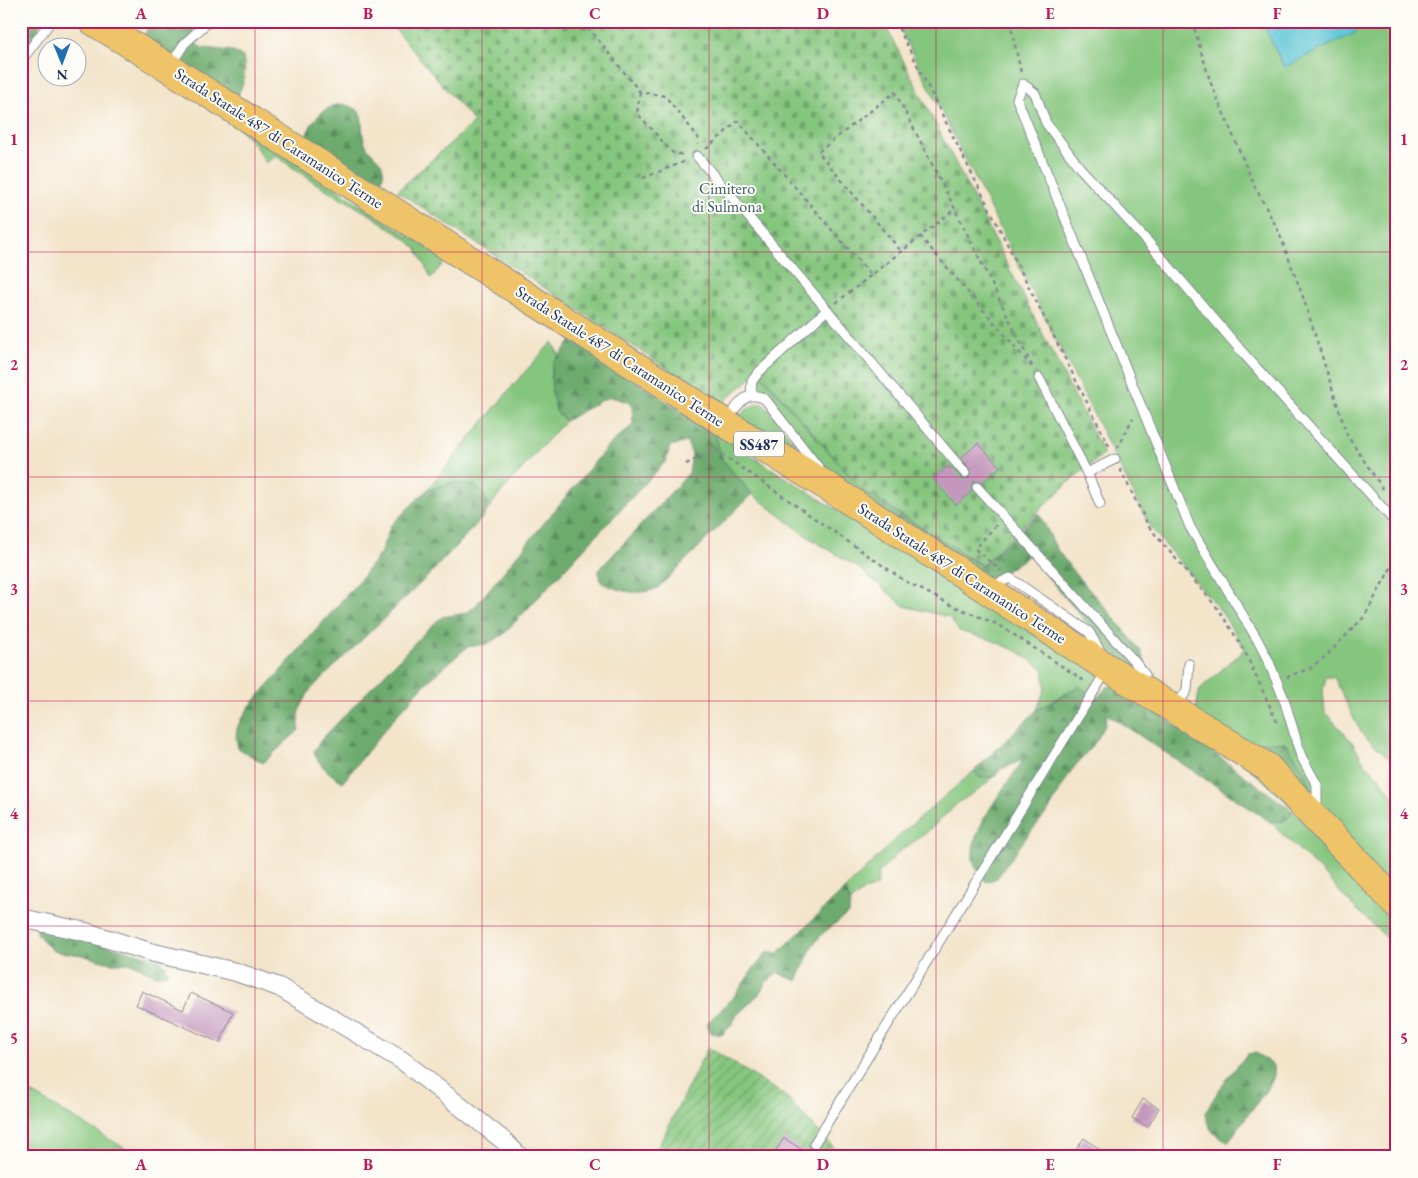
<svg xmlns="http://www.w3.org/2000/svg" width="1418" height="1178" viewBox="0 0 1418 1178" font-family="'EB Garamond',serif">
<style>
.green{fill:#85c67e;stroke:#507a6e}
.forest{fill:url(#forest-firs);stroke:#446d66}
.cemetery{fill:url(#cemetery-stones);stroke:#507a6e}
.garden{fill:url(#garden-furrows);stroke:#507a6e}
.water{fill:#59c4d4;stroke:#3a7a99}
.building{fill:#c498be}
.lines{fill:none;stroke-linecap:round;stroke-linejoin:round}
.service-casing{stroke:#878a94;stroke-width:11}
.minor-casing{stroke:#878a94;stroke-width:20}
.primary-casing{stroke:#878a94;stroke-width:30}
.path{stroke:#878a94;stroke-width:2.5;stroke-dasharray:4 4;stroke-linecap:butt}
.service{stroke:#fff;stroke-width:9}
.minor{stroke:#fff;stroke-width:18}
.primary{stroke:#efc469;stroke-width:28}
.grid{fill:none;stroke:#c2185b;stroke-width:1;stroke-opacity:0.55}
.labels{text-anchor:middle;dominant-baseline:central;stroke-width:4;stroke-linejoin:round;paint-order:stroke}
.shield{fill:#fdfcf7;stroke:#5f6c8c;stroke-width:1}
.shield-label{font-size:15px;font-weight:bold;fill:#1b2f5e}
.street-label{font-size:16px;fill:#1b2f5e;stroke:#fdfcf7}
.park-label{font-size:16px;fill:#3b5c68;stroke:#fdfcf7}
.neatline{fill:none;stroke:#c2185b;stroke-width:2}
.grid-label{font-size:16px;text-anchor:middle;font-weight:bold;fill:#c2185b}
</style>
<defs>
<pattern id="forest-firs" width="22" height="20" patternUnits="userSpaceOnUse" patternTransform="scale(1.25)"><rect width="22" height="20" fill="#6cab6d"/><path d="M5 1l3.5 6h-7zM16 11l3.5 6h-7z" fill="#588c5d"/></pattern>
<pattern id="cemetery-stones" width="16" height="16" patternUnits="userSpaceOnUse" patternTransform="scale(1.25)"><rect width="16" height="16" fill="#85c67e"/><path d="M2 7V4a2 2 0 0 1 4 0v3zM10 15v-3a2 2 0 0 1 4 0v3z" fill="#6ca16a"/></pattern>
<pattern id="garden-furrows" width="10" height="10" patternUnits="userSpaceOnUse" patternTransform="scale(1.25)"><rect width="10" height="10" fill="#85c67e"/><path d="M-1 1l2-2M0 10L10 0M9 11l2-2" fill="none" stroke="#6ca16a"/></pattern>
</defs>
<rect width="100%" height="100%" fill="#fdfcf7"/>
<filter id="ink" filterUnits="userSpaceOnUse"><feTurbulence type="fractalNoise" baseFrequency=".02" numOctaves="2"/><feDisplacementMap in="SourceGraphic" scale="10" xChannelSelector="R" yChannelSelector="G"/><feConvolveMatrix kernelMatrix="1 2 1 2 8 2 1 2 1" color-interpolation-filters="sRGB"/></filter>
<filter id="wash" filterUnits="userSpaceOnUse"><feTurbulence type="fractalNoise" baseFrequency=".0096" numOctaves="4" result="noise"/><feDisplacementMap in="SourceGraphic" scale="20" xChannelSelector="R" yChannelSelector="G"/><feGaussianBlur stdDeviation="1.12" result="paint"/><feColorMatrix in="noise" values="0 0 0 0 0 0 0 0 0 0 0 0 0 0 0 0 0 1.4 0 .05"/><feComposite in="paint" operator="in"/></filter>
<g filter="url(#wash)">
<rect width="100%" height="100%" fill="#f3e4ca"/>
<!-- green -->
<g class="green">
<polygon points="896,21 1262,21 1284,67 1356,32 1351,21 1397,21 1397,765 1362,734 1354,719 1334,677 1326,677 1323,691 1325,712 1352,742 1365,764 1379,777 1397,801 1397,903 1194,717 1200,689 1245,649 1220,610 1150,527"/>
<polygon points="234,122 446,260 431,278 417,249 406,239 372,216 312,181 276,156 266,163 256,147"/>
<polygon points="552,342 559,355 553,363 551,376 556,411 565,421 496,498 483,517 487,502 426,491 515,383"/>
<polygon points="761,375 862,490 867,505 844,491 758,384"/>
<polygon points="757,404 764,404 819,475 732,422 750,407"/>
<polygon points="715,433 1099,675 1087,692 1079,686 1037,710 1045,688 1043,669 1017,651 991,640 959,631 949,617 904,606 859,568 808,537 752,494 722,459"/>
<polygon points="974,771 980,778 994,777 978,790 958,803 926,833 899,852 879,873 876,887 864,891 850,902 845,889 902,833"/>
<polygon points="1293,811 1397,916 1395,946 1345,898 1328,878 1269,821 1284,822"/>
<polygon points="21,1087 140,1157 21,1157"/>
</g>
<!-- forest -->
<g class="forest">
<path d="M21,21H39C41,35 29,46 21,56Z"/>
<path d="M155,21H191L197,45L203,48L233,51L243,57C247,74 244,85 235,100L144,37L147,29Z"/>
<path d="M340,104C373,109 356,123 366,145C368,150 372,153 376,157C388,168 383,180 376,192L303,143C312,122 317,110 340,104Z"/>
<path d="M572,340L715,433L722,459L752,494L658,588C636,596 622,592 602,583L598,571L689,473L692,455L687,442L670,446L666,461L503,635L487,644L467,647L426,683L394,718L343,782C330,774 318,766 314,751L321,740L429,628L442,617L467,613L476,605L609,445L633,425L632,407L628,402L611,397L602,400L565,421L556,411L552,394L551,376L553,363Z"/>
<path d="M452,482L474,486L483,492L487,502L483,517L429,575L310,690L299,711V730L263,763L238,748C233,728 239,723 250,706L358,582L380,554L391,525L426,491Z"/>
<polygon points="862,490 982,566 1039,513 1056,548 1075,574 1111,614 1140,650 1152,678 1134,675 1110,661 1088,624 1029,555 990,582 867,505"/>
<path d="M1113,685L1184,731L1293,811L1284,822L1269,821L1107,714L1105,725L1097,740L1071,771L1049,810L1028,835L997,878L986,882C983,877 977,871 975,866C962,836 1008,785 1023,760L1001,769L994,777L980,778L974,771L1037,710L1079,686L1096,699L1107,687Z"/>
<path d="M1260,742H1285C1297,760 1311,777 1313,798L1253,748Z"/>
<polygon points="845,889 850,902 849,913 823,933 813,945 797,981 778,973 766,982 759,994 736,1016 731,1026 722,1035 711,1033 707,1023 733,998 756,965 767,952 777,954"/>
<polygon points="37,928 160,959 165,965 168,972 165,975 155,975 131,963 111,963 98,960 82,955 53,951 37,934"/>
<path d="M1256,1053L1273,1065L1274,1076L1270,1085L1228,1142C1214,1136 1209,1130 1205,1115C1215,1092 1232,1073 1247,1054Z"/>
</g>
<!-- cemetery -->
<polygon class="cemetery" points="388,21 883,21 1104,454 1068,483 982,565 862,490 759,371 721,404 397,191 474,122"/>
<!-- garden -->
<polygon class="garden" points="708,1047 784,1095 832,1145 838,1157 653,1157"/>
<!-- water -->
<polygon class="water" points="1262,21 1351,21 1357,32 1284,67"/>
<g id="blocks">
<!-- building -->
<g class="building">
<polygon points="978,443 1000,467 982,483 978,481 973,482 971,486 972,491 956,505 933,479 948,466 949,469 952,467 962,479 969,478 971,471 961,458"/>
<polygon points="142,991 183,1010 191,993 233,1012 220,1043 136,1005"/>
<polygon points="1143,1099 1159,1108 1148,1127 1132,1118"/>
<polygon points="784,1138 813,1157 772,1157"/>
<polygon points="1084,1138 1110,1157 1071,1157"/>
</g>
</g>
</g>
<g filter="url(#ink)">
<use href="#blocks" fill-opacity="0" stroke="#878a94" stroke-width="1"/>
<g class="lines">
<defs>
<g id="service">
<polyline points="21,61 51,21"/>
<polyline points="170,66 184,44 209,21"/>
<polyline points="697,156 965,473"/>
<polyline points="1039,378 1087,473 1100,504"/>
<polyline points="751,395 752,381 759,372 827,310"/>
<path d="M727,420C738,406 745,388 765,399L821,471"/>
<polyline points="1087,473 1115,459"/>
<polyline points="977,487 1134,661 1145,675 1140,684"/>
<polyline points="990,587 1010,578 1089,632 1101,653"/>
<polyline points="1176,707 1187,690 1189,664"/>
<polyline points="1317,809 1317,785 1301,756 1284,699 1268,660 1257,639 1190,527 1017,99 1023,84 1035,93 1046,123 1080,168 1148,242 1244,354 1397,524"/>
<polyline points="814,1144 1107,670"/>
</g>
<polyline id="minor" points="21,918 86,932 150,952 236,972 279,987 403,1061 504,1141 520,1157"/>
<polyline id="primary" points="93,21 169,68 725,423 838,493 1103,665 1267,767 1397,904"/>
</defs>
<!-- service casing -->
<use href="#service" class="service-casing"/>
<!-- minor casing -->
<use href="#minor" class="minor-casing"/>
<!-- primary casing -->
<use href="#primary" class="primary-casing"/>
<!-- path -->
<g class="path">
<polyline points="583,21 640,92 665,96 698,137 698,145"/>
<polyline points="895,21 1110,448"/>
<polyline points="1010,21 1021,73"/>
<polyline points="1192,21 1210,81 1254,185 1278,230 1303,297 1347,435 1385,492"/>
<polyline points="640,92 637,113 673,153 685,155"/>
<polyline points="706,149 738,121 871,275"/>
<polyline points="643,178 686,161"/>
<polyline points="920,236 1033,368 955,209"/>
<polyline points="836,303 955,209 895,92 818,152 901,251"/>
<path d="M1117,448C1122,443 1128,426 1133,418"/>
<polyline points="686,464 716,450 905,581 951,605 999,625 1086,682"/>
<polyline points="1120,469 1149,527 1219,610 1244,650 1277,722"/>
<polyline points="996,525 975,549 1001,571"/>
<polyline points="1287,678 1290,675 1309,669 1327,655 1364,617 1397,557"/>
</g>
<!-- service -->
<use href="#service" class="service"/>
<!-- minor -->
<use href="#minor" class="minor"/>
<!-- primary -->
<use href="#primary" class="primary"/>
</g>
</g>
<!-- grid -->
<path class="grid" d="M255,21V1157M482,21V1157M709,21V1157M936,21V1157M1163,21V1157M21,252H1397M21,477H1397M21,701H1397M21,926H1397"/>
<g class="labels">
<!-- shield labels -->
<rect class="shield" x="734" y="431.5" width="50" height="25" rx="4"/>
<g class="shield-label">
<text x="759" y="444">SS487</text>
</g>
<!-- street labels -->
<g class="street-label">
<text transform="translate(279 138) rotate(33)">Strada Statale 487 di Caramanico Terme</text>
<text transform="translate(620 356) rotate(33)">Strada Statale 487 di Caramanico Terme</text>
<text transform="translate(962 573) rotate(33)">Strada Statale 487 di Caramanico Terme</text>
</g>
<!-- park labels -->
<g class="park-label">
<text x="727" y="188">Cimitero<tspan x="727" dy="18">di Sulmona</tspan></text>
</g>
</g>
<!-- margin -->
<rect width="1418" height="1178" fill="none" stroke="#fdfcf7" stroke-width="55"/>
<!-- north arrow -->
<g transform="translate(62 62) rotate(179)"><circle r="24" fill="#fdfcf7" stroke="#a3aaba"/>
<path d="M0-4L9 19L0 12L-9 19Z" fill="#1f6fb2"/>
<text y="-8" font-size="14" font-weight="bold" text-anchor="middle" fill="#1b2f5e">N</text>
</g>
<rect x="28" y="28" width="1362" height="1122" class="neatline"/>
<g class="grid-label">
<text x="141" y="19">A</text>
<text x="368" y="19">B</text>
<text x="595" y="19">C</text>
<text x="823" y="19">D</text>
<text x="1050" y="19">E</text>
<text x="1277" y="19">F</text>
<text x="14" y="145">1</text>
<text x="1404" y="145">1</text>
<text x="14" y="370">2</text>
<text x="1404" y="370">2</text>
<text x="14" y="595">3</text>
<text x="1404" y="595">3</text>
<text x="14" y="819">4</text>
<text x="1404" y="819">4</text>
<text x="14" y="1044">5</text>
<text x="1404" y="1044">5</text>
<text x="141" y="1170">A</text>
<text x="368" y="1170">B</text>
<text x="595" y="1170">C</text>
<text x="823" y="1170">D</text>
<text x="1050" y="1170">E</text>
<text x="1277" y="1170">F</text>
</g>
</svg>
